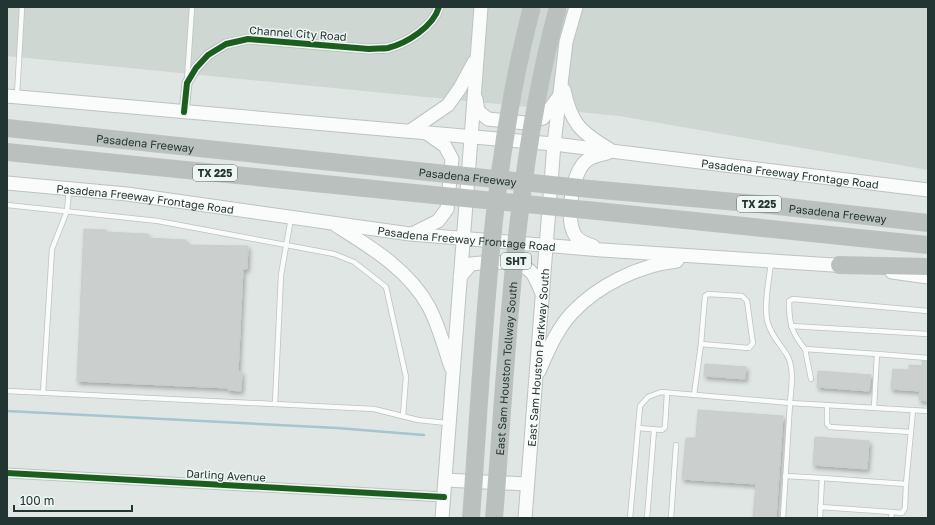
<svg xmlns="http://www.w3.org/2000/svg" width="935" height="525" viewBox="0 0 935 525" font-family="'Golos Text',sans-serif">
<style>
.built{fill:#cfd7d3}
.lines{fill:none;stroke-linecap:round;stroke-linejoin:round}
.stream{stroke:#a5c6cf;stroke-width:2.5}
.building{fill:#cbcfce;stroke:#c9cecc;filter:url(#shadow)}
.service-casing{stroke:#bdc3c0;stroke-width:6}
.minor-casing{stroke:#bdc3c0;stroke-width:11}
.secondary-casing{stroke:#bdc3c1;stroke-width:15}
.motorway-casing{stroke:#bbc2c0;stroke-width:18}
.service{stroke:#fafbfb;stroke-width:4.5}
.minor{stroke:#fafbfb;stroke-width:9}
.secondary{stroke:#fafbfb;stroke-width:13}
.motorway{stroke:#bac0be;stroke-width:16}
.motorway-bridge-casing{stroke:#bbc2c0;stroke-width:18;stroke-linecap:butt}
.motorway-bridge{stroke:#bac0be;stroke-width:16}
.cycleway-casing{stroke:#eef5f2;stroke-width:8}
.cycleway{stroke:#1b5e20;stroke-width:6}
.labels{text-anchor:middle;dominant-baseline:central;stroke-width:3;stroke-linejoin:round;paint-order:stroke}
.shield{fill:#eef5f2;stroke:#5f6f6c;stroke-width:1}
.shield-label{font-size:10px;font-weight:bold;fill:#223532}
.street-label{font-size:11px;fill:#223532;stroke:#eef5f2}
</style>
<defs>
<filter id="shadow"><feDropShadow dx="2" dy="3" stdDeviation="2" flood-color="#0004"/></filter>
</defs>
<rect width="100%" height="100%" fill="#e0e6e3"/>
<!-- built -->
<polygon class="built" points="7,7 928,7 928,170 619,116 7,56"/>
<g class="lines">
<!-- stream -->
<polyline class="stream" points="7,411 337,428 424,435"/>
</g>
<!-- building -->
<g class="building">
<polygon points="84,229 106,230 106,232 148,234 148,238 186,240 186,245 248,246 247,269 243,269 238,372 242,372 241,391 228,390 228,388 77,381"/>
<polygon points="922,361 928,362 928,401 919,400 920,391 891,389 893,369 909,370 909,365 922,366"/>
<polygon points="705,364 746,367 745,379 704,376"/>
<polygon points="818,371 871,375 869,391 817,387"/>
<polygon points="698,410 783,416 776,518 753,518 756,484 682,479 686,438 696,438"/>
<polygon points="815,437 869,441 867,469 813,465"/>
</g>
<g class="lines">
<defs>
<g id="service">
<polyline points="187,80 192,7"/>
<polyline points="17,95 22,7"/>
<polyline points="7,205 158,221 334,254 354,262 386,287 406,377 403,416"/>
<path d="M771,262C769,281 764,302 767,320C770,334 780,344 787,355C795,369 791,388 790,403L928,411"/>
<polyline points="791,326 928,334"/>
<polyline points="805,349 811,379"/>
<polyline points="877,354 928,358"/>
<polyline points="7,391 374,409 418,420 447,423"/>
<polyline points="43,393 52,249 67,211 69,190"/>
<polyline points="694,395 701,344 705,296 708,294 742,296 747,301 752,337 753,343 749,348 701,344"/>
<polyline points="275,404 281,275 291,218"/>
<polyline points="827,406 827,424 830,427 911,432"/>
<path d="M874,408L877,354L805,349C791,332 789,323 789,301L793,299L928,311"/>
<polyline points="638,428 662,430 665,427 667,393"/>
<polyline points="785,476 822,478"/>
<polyline points="820,507 892,512"/>
<polyline points="630,518 640,406 648,397 661,392 790,403 783,518"/>
<polyline points="647,518 654,430"/>
<polyline points="671,518 676,445"/>
<polyline points="820,518 822,478 906,484 913,410"/>
<polyline points="891,518 892,512 902,513 905,508 906,484"/>
</g>
<g id="minor">
<path d="M184,112L187,83L196,68L208,55L226,44L248,39L369,49C375,48 382,49 388,48C407,43 433,27 439,7"/>
<polyline points="7,473 444,497"/>
</g>
<g id="secondary">
<path d="M564,90C571,123 580,132 609,149"/>
<path id="s1" d="M7,96L554,144L928,190"/>
<polyline points="476,99 478,111 488,119 525,123 543,118 560,95"/>
<polyline points="410,131 448,105 460,88 474,62"/>
<path id="s2" d="M7,183L127,194L410,234L602,250L849,266"/>
<path d="M337,226C372,248 409,270 429,307C439,326 444,347 451,367"/>
<polyline points="414,233 438,221 447,209 452,159 445,146 428,134"/>
<path d="M593,246C587,244 578,241 575,235C565,219 572,173 586,161C592,156 600,155 607,153"/>
<polyline points="892,272 928,277"/>
<path d="M460,277L471,264C487,262 521,259 532,273C536,278 539,287 542,293"/>
<path d="M539,371C548,351 557,329 572,313C598,285 640,265 677,261"/>
<polyline points="445,480 527,484"/>
<polyline points="442,518 481,7"/>
<path id="s3" d="M525,518L554,144L566,42L576,7"/>
</g>
<g id="motorway">
<path id="s4" d="M7,128L418,171"/>
<polyline points="7,152 424,194"/>
<path id="s5" d="M590,189L769,205L928,223"/>
<polyline points="597,211 928,245"/>
<polyline points="839,265 928,267"/>
</g>
</defs>
<!-- service casing -->
<use href="#service" class="service-casing"/>
<!-- minor casing -->
<use href="#minor" class="minor-casing"/>
<!-- secondary casing -->
<use href="#secondary" class="secondary-casing"/>
<!-- motorway casing -->
<use href="#motorway" class="motorway-casing"/>
<!-- service -->
<use href="#service" class="service"/>
<!-- minor -->
<use href="#minor" class="minor"/>
<!-- secondary -->
<use href="#secondary" class="secondary"/>
<!-- motorway -->
<use href="#motorway" class="motorway"/>
<defs>
<g id="motorway-bridge">
<path id="s6" d="M418,171L590,189"/>
<polyline points="424,194 597,211"/>
<path d="M471,518C484,348 488,173 532,7"/>
<path id="s7" d="M494,518C508,348 513,173 558,7"/>
</g>
</defs>
<!-- motorway-bridge casing -->
<use href="#motorway-bridge" class="motorway-bridge-casing"/>
<!-- motorway-bridge -->
<use href="#motorway-bridge" class="motorway-bridge"/>
<defs>
<g id="cycleway">
<path d="M184,112L187,83L196,68L208,55L226,44L248,39L369,49C375,48 382,49 388,48C407,43 433,27 439,7"/>
<polyline points="7,473 444,497"/>
</g>
</defs>
<!-- cycleway casing -->
<use href="#cycleway" class="cycleway-casing"/>
<!-- cycleway -->
<use href="#cycleway" class="cycleway"/>
</g>
<g class="labels">
<!-- shield labels -->
<g class="shield">
<rect x="193" y="165" width="44" height="16" rx="3"/>
<rect x="737" y="196" width="44" height="16" rx="3"/>
<rect x="501" y="253" width="30" height="16" rx="3"/>
</g>
<g class="shield-label">
<text x="215" y="173">TX 225</text>
<text x="759" y="204">TX 225</text>
<text x="516" y="261">SHT</text>
</g>
<!-- street labels -->
<g class="street-label">
<text transform="translate(298 33) rotate(4)">Channel City Road</text>
<text stroke="none"><textPath href="#s4" startOffset="139">Pasadena Freeway</textPath></text>
<text stroke="none"><textPath href="#s1" startOffset="787">Pasadena Freeway Frontage Road</textPath></text>
<text stroke="none"><textPath href="#s6" startOffset="50">Pasadena Freeway</textPath></text>
<text stroke="none"><textPath href="#s2" startOffset="139">Pasadena Freeway Frontage Road</textPath></text>
<text stroke="none"><textPath href="#s5" startOffset="249">Pasadena Freeway</textPath></text>
<text stroke="none"><textPath href="#s2" startOffset="463">Pasadena Freeway Frontage Road</textPath></text>
<text stroke="none"><textPath href="#s3" startOffset="161">East Sam Houston Parkway South</textPath></text>
<text stroke="none"><textPath href="#s7" startOffset="150">East Sam Houston Tollway South</textPath></text>
<text transform="translate(226 475) rotate(3)">Darling Avenue</text>
</g>
</g>
<!-- border -->
<rect width="935" height="525" fill="none" stroke="#223532" stroke-width="16"/>
<!-- scale -->
<path d="M14 505v6h118v-6" fill="none" stroke="#223532" stroke-width="2"/>
<text x="20" y="505" font-size="12" fill="#223532" stroke="#eef5f2" stroke-width="3" paint-order="stroke">100 m</text>
</svg>
